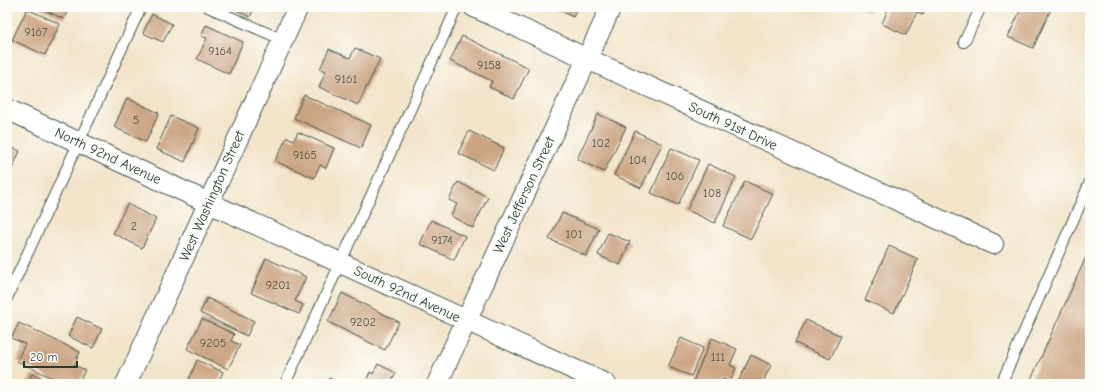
<svg xmlns="http://www.w3.org/2000/svg" width="1097" height="391" viewBox="0 0 1097 391" font-family="'Comic Neue',sans-serif">
<style>
.building{fill:#caa380}
.lines{fill:none;stroke-linecap:round;stroke-linejoin:round}
.lane-casing{stroke:#3f564a;stroke-width:12}
.street-casing{stroke:#3f564a;stroke-width:22}
.lane{stroke:#fff;stroke-width:10}
.street{stroke:#fff;stroke-width:20}
.labels{text-anchor:middle;dominant-baseline:central;stroke-width:3.5;stroke-linejoin:round;paint-order:stroke}
.number-label{font-size:12px;fill:#4a5647}
.street-label{font-size:14px;fill:#1f3d34;stroke:#fdfcf7}
</style>
<rect width="100%" height="100%" fill="#fdfcf7"/>
<filter id="ink" filterUnits="userSpaceOnUse"><feTurbulence type="fractalNoise" baseFrequency=".025" numOctaves="2"/><feDisplacementMap in="SourceGraphic" scale="8" xChannelSelector="R" yChannelSelector="G"/><feConvolveMatrix kernelMatrix="1 2 1 2 8 2 1 2 1" color-interpolation-filters="sRGB"/></filter>
<filter id="wash" filterUnits="userSpaceOnUse"><feTurbulence type="fractalNoise" baseFrequency=".012" numOctaves="4" result="noise"/><feDisplacementMap in="SourceGraphic" scale="16" xChannelSelector="R" yChannelSelector="G"/><feGaussianBlur stdDeviation="0.9" result="paint"/><feColorMatrix in="noise" values="0 0 0 0 0 0 0 0 0 0 0 0 0 0 0 0 0 1.4 0 .05"/><feComposite in="paint" operator="in"/></filter>
<g filter="url(#wash)">
<rect width="100%" height="100%" fill="#f2e4c9"/>
<g id="blocks">
<!-- building -->
<g class="building">
<polygon points="37,7 69,7 64,19"/>
<polygon points="230,7 255,7 250,17"/>
<polygon points="553,7 578,7 573,17"/>
<polygon points="857,7 872,7 869,12"/>
<polygon points="889,7 927,7 923,15 917,12 906,35 882,24"/>
<polygon points="1022,7 1052,7 1033,48 1008,37"/>
<polygon points="27,9 60,24 45,55 12,40"/>
<polygon points="152,14 172,24 163,42 143,33"/>
<polygon points="206,25 243,42 229,74 197,59 207,38 201,36"/>
<polygon points="462,36 529,68 514,99 489,87 492,81 450,61"/>
<polygon points="355,48 380,59 358,105 319,87 326,71 320,69 329,49 350,58"/>
<polygon points="304,95 371,125 361,148 294,118"/>
<polygon points="127,98 159,113 146,142 114,127"/>
<polygon points="598,114 626,127 604,172 577,159"/>
<polygon points="171,116 199,128 185,162 156,149"/>
<polygon points="469,131 504,148 494,170 458,153"/>
<polygon points="635,131 662,144 641,188 614,175"/>
<polygon points="298,132 334,148 326,168 320,165 314,178 275,161 287,137 294,140"/>
<polygon points="7,145 20,151 7,180"/>
<polygon points="671,148 699,160 678,205 651,193"/>
<polygon points="708,164 736,177 715,223 687,210"/>
<polygon points="745,181 773,194 751,239 723,226"/>
<polygon points="458,182 488,197 473,228 451,216 457,204 449,200"/>
<polygon points="127,204 156,219 142,248 113,233"/>
<polygon points="562,213 599,229 586,256 549,239"/>
<polygon points="431,220 465,236 454,260 420,244"/>
<polygon points="608,233 630,242 620,265 598,255"/>
<polygon points="889,246 918,259 894,313 865,300"/>
<polygon points="1090,248 1090,384 1029,384"/>
<polygon points="266,258 306,277 295,301 303,305 299,314 251,293"/>
<polygon points="342,293 399,322 385,350 328,322"/>
<polygon points="207,298 254,321 247,336 200,313"/>
<polygon points="77,317 102,329 93,348 68,336"/>
<polygon points="202,319 234,334 231,341 240,345 228,369 187,349"/>
<polygon points="806,320 841,336 830,359 795,343"/>
<polygon points="19,323 80,352 74,365 85,370 78,384 65,384 17,361 25,344 11,338"/>
<polygon points="681,338 703,348 691,376 668,367"/>
<polygon points="712,338 737,349 730,365 736,368 730,382 723,379 721,384 701,384 693,381"/>
<polygon points="751,355 771,365 763,382 766,384 737,384"/>
<polygon points="197,360 223,372 217,384 187,384"/>
<polygon points="378,364 396,373 390,384 365,384 370,372 373,374"/>
<polygon points="32,374 55,384 27,384"/>
<polygon points="329,378 342,384 326,384"/>
<polygon points="782,379 794,384 780,384"/>
</g>
</g>
</g>
<g filter="url(#ink)">
<use href="#blocks" fill-opacity="0" stroke="#3f564a" stroke-width="1"/>
<g class="lines">
<defs>
<g id="lane">
<polyline points="208,7 283,40"/>
<polyline points="964,42 981,7"/>
<polyline points="7,298 141,7"/>
<polyline points="285,384 457,7"/>
<polyline points="1001,384 1090,182"/>
</g>
<g id="street">
<polyline points="474,7 993,244"/>
<polyline points="7,109 209,203 606,384"/>
<polyline points="126,384 298,7"/>
<polyline points="437,384 611,7"/>
</g>
</defs>
<!-- lane casing -->
<use href="#lane" class="lane-casing"/>
<!-- street casing -->
<use href="#street" class="street-casing"/>
<!-- lane -->
<use href="#lane" class="lane"/>
<!-- street -->
<use href="#street" class="street"/>
</g>
</g>
<g class="labels">
<!-- number labels -->
<g class="number-label">
<text x="36" y="32">9167</text>
<text x="220" y="51">9164</text>
<text x="489" y="65">9158</text>
<text x="346" y="79">9161</text>
<text x="136" y="120">5</text>
<text x="601" y="143">102</text>
<text x="305" y="155">9165</text>
<text x="638" y="160">104</text>
<text x="675" y="176">106</text>
<text x="712" y="193">108</text>
<text x="134" y="226">2</text>
<text x="574" y="234">101</text>
<text x="442" y="240">9174</text>
<text x="278" y="285">9201</text>
<text x="363" y="322">9202</text>
<text x="213" y="343">9205</text>
<text x="718" y="357">111</text>
</g>
<!-- street labels -->
<g class="street-label">
<text transform="translate(733 126) rotate(25)">South 91st Drive</text>
<text transform="translate(108 156) rotate(25)">North 92nd Avenue</text>
<text transform="translate(524 195) rotate(-65)">West Jefferson Street</text>
<text transform="translate(212 196) rotate(-66)">West Washington Street</text>
<text transform="translate(407 294) rotate(25)">South 92nd Avenue</text>
</g>
</g>
<!-- margin -->
<rect width="1097" height="391" fill="none" stroke="#fdfcf7" stroke-width="24"/>
<!-- scale -->
<path d="M24 361v6h53v-6" fill="none" stroke="#1f3d34" stroke-width="2"/>
<text x="30" y="361" font-size="12" fill="#1f3d34" stroke="#fdfcf7" stroke-width="3" paint-order="stroke">20 m</text>
</svg>
